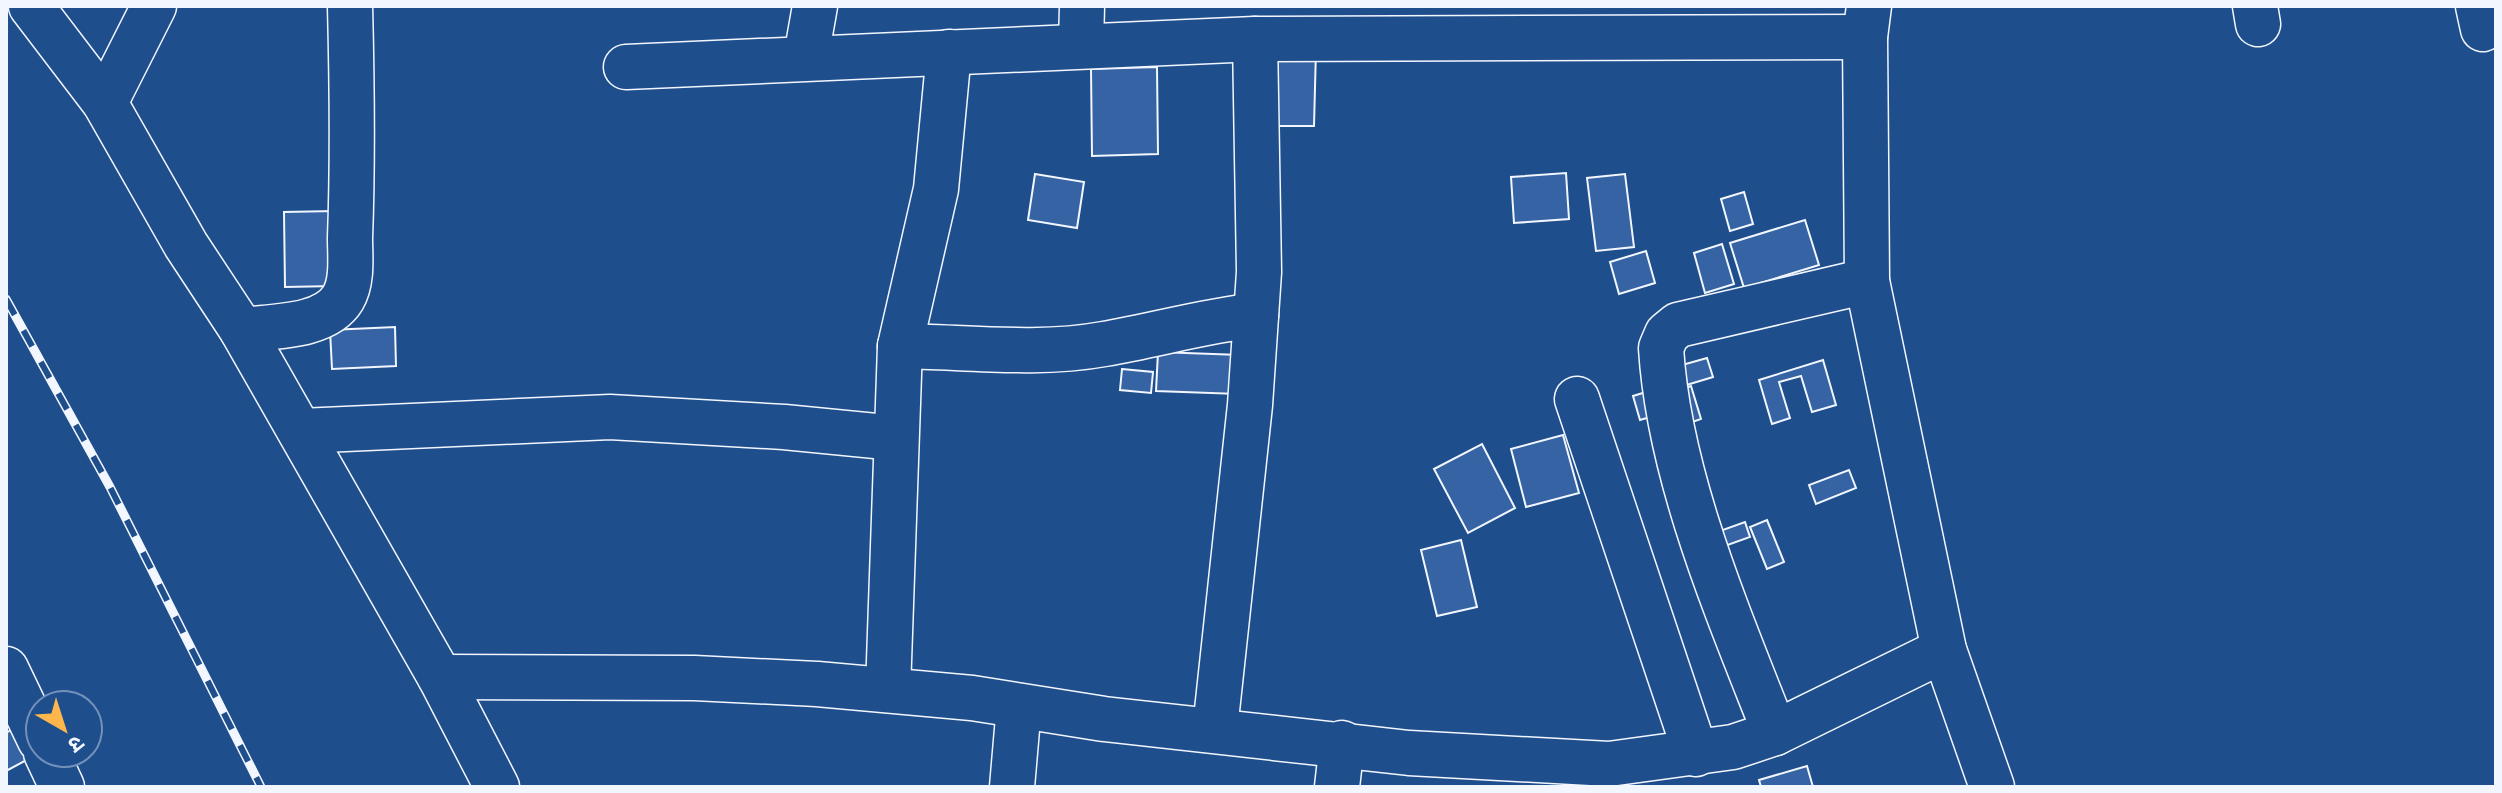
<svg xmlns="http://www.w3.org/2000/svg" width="2502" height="793" viewBox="0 0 2502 793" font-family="'IBM Plex Serif','Noto Sans Devanagari',serif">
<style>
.building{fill:#3563a3;stroke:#f2f6ff;stroke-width:2}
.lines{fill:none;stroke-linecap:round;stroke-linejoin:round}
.minor-casing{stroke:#f2f6ff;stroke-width:47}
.minor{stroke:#1f4e8c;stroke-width:44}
.rail-casing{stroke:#f2f6ff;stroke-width:9}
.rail{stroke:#1f4e8c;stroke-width:6;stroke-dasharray:18;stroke-linecap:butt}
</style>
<rect width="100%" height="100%" fill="#1f4e8c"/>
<!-- building -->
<g class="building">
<polygon points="1267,48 1316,49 1314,126 1266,126"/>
<polygon points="1157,67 1158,154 1092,156 1091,69"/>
<polygon points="1566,173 1569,219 1514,223 1511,177"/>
<polygon points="1035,174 1084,182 1077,228 1028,220"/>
<polygon points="1625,174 1634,247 1596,251 1587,178"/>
<polygon points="1744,192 1753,224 1730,231 1721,199"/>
<polygon points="334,211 335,286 285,287 284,212"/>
<polygon points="1805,220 1819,265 1744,288 1730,243"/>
<polygon points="1722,244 1734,284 1705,293 1694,253"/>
<polygon points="1646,251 1655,283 1619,294 1610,262"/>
<polygon points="395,327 396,366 332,369 330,330"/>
<polygon points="1158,352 1240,355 1238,394 1156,391"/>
<polygon points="1707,358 1713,377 1680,387 1675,367"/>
<polygon points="1823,360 1836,405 1812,412 1801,376 1779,382 1790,418 1772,424 1759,380"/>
<polygon points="1122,369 1153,372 1151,393 1120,390"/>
<polygon points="1691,386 1701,419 1684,425 1674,392"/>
<polygon points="1659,388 1667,412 1640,420 1633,396"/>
<polygon points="1563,435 1579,493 1526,507 1511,449"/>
<polygon points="1482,444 1515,508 1468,533 1434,469"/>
<polygon points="1849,470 1856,488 1816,504 1809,485"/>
<polygon points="1767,520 1784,562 1767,569 1750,527"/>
<polygon points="1745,522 1750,537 1722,547 1717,532"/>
<polygon points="1461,540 1477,607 1437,616 1421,550"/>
<polygon points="18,726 34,756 6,771 6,733"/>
<polygon points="1807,766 1813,787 1761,787 1759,780"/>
</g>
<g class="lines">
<defs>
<g id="minor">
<polyline points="31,6 105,103 186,245 242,330 440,677 497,787"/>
<polyline points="1869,6 1865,37 1867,281 1944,650 1992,787"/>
<polyline points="2255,6 2258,24"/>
<polyline points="2478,6 2483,29"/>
<polyline points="1081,45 1082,6"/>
<polyline points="806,57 815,6"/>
<polyline points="626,67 1255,39 1865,37"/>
<polyline points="105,103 154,6"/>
<path d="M242,330C272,326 325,328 343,298C353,281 350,256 350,238C353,160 352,84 350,6"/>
<path d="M900,346C967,347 1039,356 1104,344C1156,335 1204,321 1256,315"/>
<polyline points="1577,399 1696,754"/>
<polyline points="301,431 610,417 784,427 896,438"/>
<polyline points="6,669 40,740"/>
<polyline points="440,677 694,678 817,684 972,698 1104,719 1409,753 1609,764 1733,747 1775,733 1944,650"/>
<polyline points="888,690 900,346 936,189 949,52"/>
<polyline points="1215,729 1250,405 1259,272 1255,39"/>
<path d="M1775,733C1728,613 1669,477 1661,348L1667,334L1678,325L1867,281"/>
<polyline points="46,753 62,787"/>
<polyline points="1012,787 1019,706"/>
<polyline points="1337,787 1342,743"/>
</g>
</defs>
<!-- minor casing -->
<use href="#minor" class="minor-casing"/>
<!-- minor -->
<use href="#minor" class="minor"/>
<defs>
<polyline id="rail" points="6,299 110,487 261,787"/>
</defs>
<!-- rail casing -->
<use href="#rail" class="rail-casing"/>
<!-- rail -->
<use href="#rail" class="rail"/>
</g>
<!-- border -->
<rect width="2502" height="793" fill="none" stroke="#f2f6ff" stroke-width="16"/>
<!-- north arrow -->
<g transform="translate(64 729) rotate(141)"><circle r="38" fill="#1f4e8c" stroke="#7391ba" stroke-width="2"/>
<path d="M0-6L14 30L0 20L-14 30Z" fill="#ffb74d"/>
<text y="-12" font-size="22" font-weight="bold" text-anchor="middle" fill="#f2f6ff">उ</text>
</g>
</svg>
